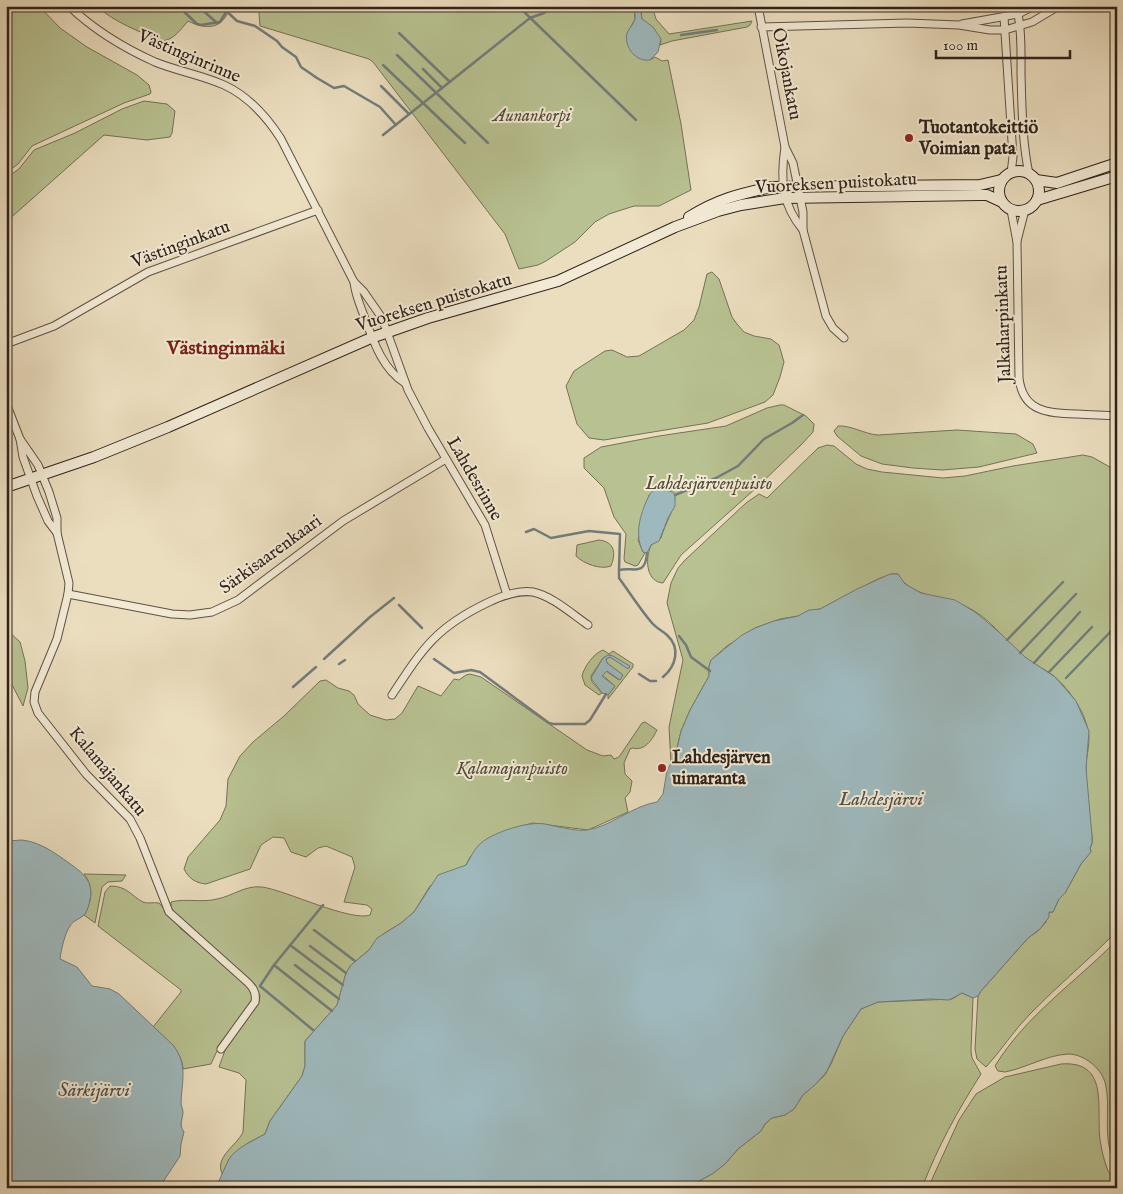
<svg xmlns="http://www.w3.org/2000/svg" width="1123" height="1194" viewBox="0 0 1123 1194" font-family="'IM FELL English',serif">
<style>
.green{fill:#b8c191;stroke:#747256}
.water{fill:#9eb9bd;stroke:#727d7c}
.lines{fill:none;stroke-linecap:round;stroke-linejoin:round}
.stream{stroke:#727d7c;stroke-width:2.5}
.minor-casing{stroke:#5f5143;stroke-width:9}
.secondary-casing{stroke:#30221a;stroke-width:12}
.minor{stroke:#f2ead5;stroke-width:7}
.secondary{stroke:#f2ead5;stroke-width:10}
.poi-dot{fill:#8f2418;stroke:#f2ead5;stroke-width:2}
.labels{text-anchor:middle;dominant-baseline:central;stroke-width:4;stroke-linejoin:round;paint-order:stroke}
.street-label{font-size:18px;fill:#30221a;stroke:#f2ead5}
.park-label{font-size:18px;font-style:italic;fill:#524a38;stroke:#f2ead5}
.poi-label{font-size:18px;font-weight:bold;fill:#30221a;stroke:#f2ead5;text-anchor:start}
.water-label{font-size:19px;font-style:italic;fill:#514f4b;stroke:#f2ead5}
.quarter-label{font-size:20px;font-weight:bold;fill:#7a1f14;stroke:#f2ead5}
</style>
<rect width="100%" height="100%" fill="#ebdebf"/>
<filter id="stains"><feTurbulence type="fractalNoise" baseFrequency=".004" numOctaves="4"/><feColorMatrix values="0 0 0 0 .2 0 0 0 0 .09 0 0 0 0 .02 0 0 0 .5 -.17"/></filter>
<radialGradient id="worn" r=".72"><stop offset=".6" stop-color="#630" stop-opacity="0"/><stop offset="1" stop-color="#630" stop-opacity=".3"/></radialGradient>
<!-- green -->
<g class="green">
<polygon points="6,6 39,6 60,28 87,47 137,75 149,85 151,92 150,94 124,103 32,146 18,164 6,173"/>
<path d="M96,6H230C224,30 206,30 188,21C181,29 174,40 162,41C138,31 116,23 96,6Z"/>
<polygon points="261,6 634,6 635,19 627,34 627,41 650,60 655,57 662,61 668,60 681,124 691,190 659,206 634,206 609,214 595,222 575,242 546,261 538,265 519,269 505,234 373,62 369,59 260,26 259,13"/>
<polygon points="640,6 652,6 656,19 669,34 752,21 750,25 747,27 672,41 660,45 661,41 642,19"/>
<polygon points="144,101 167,104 175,111 172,133 170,137 147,140 104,135 6,222 6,178 19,169 34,150 75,133 122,109"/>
<polygon points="712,272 719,279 732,317 737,324 744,332 754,336 771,339 779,345 784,362 780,377 773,395 765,402 708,423 604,440 589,438 577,424 566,386 574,371 605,351 612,350 627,357 639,356 684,330 694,320 699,307 707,274"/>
<path d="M780,405H784L806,416L814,424L813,432L801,445L755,489L681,555L663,583C647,582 645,561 650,548C651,543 658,542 661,538C665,523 675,510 675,495L669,490L649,495L638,540L643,552L645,553L638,565L635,566L625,562L624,559L626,534L614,517L604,488L584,468V458L601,447L659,436L726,426L767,408Z"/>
<path d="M838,426C851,425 864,434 878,435L957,430L1016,434L1033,444L1037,453L979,467L942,470L913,468L882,464L861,456L837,436L834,431Z"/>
<path d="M827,445L834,446L856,464L867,469L882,472L943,478L965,476L1013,466L1083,455L1092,457L1117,471V931C1089,960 1058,985 1030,1014C1014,1030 1001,1051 986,1067L977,1059L975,1049L978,996L981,991L1028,938L1038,931L1046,922L1049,912H1053L1059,899L1065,893L1081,864L1091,851L1090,848L1092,844V836C1089,813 1086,790 1086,768C1086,756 1091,741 1088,730C1084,710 1069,689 1054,676C1044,668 1031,664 1022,655C1004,639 988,616 965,606C943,596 910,597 898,574H891L878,579L820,609L809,611L798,616L780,619L755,628L727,646L711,660L709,666V676L690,710L681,731L676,753L671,764L669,727L683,660L667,603L671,583L678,568L685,560L746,503L759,494L767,498L818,448Z"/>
<path d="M599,540C615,542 616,553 611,566C601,570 584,564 576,556L577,545Z"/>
<polygon points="6,629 20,642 25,661 28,688 23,706 9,679 6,679"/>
<path d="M603,650L609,654L613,651L633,664V667L608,699V695L615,686L602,675L606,671L619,680L623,675L607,663L606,659L610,657L628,668L630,667L610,655L603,658L591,676L592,682L602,693L599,695L585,685L582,676C584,667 594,653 603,650Z"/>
<path d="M470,674L481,677L587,750L603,756L611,755L614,759L619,757L642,723L645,722L657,730C652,740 645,751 633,748L630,749L624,763L625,774L632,781L630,792L625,798L628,812L588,830L533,823L507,830L470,857L466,865L430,886L414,912L401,923L383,934L369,950L351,965L346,973L337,1005L305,1041V1066L302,1076L270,1121L265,1134L248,1143L229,1159L223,1176C213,1157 236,1147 243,1132L246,1080L239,1073L219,1067C224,1054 227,1042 235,1031C243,1020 259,1010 260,996L257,989L242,973L176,915L171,907V902C186,898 202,903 217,899C233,896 245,885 262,887C285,890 351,922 370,915L372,909L367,905L344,902L355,867L352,857L326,846L318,848L306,857L291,852L284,838L273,837L261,845L250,869L206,884C196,883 189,879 184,869L188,857L220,820L226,806L228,779L240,756L253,742L284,716L320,681L326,680L338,688L349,691L354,695L358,704L370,715L386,720L395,719L402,713L418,686L441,696L454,679L459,680L466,675Z"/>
<path d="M84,874L126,875L122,881L108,882L102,887L95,923L84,915C92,901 94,887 84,874Z"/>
<path d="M110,886C127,886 130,895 143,902C147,904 153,902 159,903L181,929L240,977L252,991L253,1003L221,1042L211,1064L183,1069C182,1051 166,1039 153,1027L181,992V990L98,926L105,892Z"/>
<path d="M1117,940V1166C1101,1141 1111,1113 1106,1087C1104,1070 1085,1054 1068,1054C1047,1055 1026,1068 1005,1072L998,1071L995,1066C1026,1015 1076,982 1117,940Z"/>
<path d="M962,993L973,998L971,1051L972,1058L981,1074C958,1110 937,1148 922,1188H686L712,1174L725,1164L738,1149L761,1131L765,1124L772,1118L785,1115L794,1109L803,1095L825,1075L831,1064L843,1036L861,1009L878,1002L952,999Z"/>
<path d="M1061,1064C1113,1060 1094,1115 1101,1145C1102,1152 1104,1160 1107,1168C1109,1175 1117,1180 1117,1188H928L959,1120L976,1094L1005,1077Z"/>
</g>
<!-- water -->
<g class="water">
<path d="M634,6H640L642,19L653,27L661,39L658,52L650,60C636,62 624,48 627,33C629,28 634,24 635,19C636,15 634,10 634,6Z"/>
<path d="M658,488L673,492L675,495V506L668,518L659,541L651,545L647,553L643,552C635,535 639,519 646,502C649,496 651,490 658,488Z"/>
<path d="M890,574H898L905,584L921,593L955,600L975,612L1000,633L1025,657L1055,677L1076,701L1089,731L1086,768L1092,836V843L1090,848L1091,852L1081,864L1065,893L1059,899L1053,912H1049V917L1040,929L1028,938L981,991L978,996L973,998L962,993L949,1000L931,999L878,1002L861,1009L843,1036L827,1071L816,1084L803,1095L794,1109L785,1115L772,1118L765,1124L761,1131L738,1149L725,1164L712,1174L686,1188H215C221,1179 224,1168 229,1159C237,1147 253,1141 265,1134L270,1121L302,1076L305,1066V1041L337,1005L346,973L351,965L369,950L377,938L401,923L414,912L438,875L466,865C471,857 474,849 481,843C494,832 528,821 545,824C554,826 580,832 587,830C612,826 632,806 657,802L663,794L667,771L676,753L681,731L690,710L709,676V666L711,660L742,635L755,628L774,621L798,616L809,610L820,609L857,589Z"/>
<polygon points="608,655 613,656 630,666 628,669 610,657 606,659 607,663 623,675 620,680 607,671 602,676 615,686 608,695 602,693 591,678 603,658"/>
<path d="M22,840C40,842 55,853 69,863C83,873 94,881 90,900C89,904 88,910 85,914C81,919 73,920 70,926C65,933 61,950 60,959L77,967L92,986L110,989L119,994L173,1045C188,1065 182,1079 181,1102C181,1106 183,1109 183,1113C182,1121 179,1125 184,1132L181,1144L180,1156L159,1188H6V841Z"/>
</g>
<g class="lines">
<!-- stream -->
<g class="stream">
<polyline points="178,6 197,24 201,25 220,22 226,12 226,6"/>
<polyline points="198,6 217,23"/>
<polyline points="221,6 237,21 255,26 277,41 282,47 296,57 301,67 317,78 334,88 344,86 380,107 396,125"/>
<polyline points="518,6 636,120"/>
<polyline points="399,33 450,82"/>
<polyline points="681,35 717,30"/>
<polyline points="397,55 488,143"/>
<polyline points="383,65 465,143"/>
<polyline points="423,69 442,88"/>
<polyline points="381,86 409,114"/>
<polyline points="383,135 530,18 544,13 556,6"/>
<polyline points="675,495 716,478 738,466 764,439 792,423 803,415"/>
<polyline points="526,532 534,529 551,538 589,531 620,534 619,570"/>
<path d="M647,553C645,578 633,566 619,570V578C630,593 640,609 652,623C656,628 663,631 667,635C681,648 676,666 663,677"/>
<polyline points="399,605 422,628"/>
<polyline points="679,636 686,645 691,657 710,671"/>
<polyline points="1007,640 1063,582"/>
<polyline points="1020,653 1076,594"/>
<polyline points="324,659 370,617 394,598"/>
<polyline points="434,659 454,673 471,670 480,672 549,723 553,724 585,724 590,720 606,694"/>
<polyline points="1034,663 1080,612"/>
<polyline points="339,664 345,660"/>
<polyline points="1049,672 1092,627"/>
<polyline points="639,674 650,681 656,681"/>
<polyline points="1066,678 1117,625"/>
<polyline points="293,687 316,667"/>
<polyline points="314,930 355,961"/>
<polyline points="290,945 343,985"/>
<polyline points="310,946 346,973"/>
<polyline points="274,965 332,1011"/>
<polyline points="295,965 339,999"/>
<polyline points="313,1030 260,986 274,965 323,905"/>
</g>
<defs>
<g id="minor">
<path d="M69,6C94,30 124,48 155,62C177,71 202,75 224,85C248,96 267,117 281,139L354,282L364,292L382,318L408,390L428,428L485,525L507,595"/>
<polyline points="758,6 785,147 793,163 803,212 803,230 826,316 833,328 844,338"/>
<path d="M1018,14C1022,34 1021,53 1021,73C1022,107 1022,141 1029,174"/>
<polyline points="1004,17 1013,157 1011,173"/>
<polyline points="962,24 1018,14 1034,6"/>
<polyline points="761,27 907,23 959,25 990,30 1005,30 1032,22 1059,6"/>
<path d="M785,147C780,180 782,205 803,230"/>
<path d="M1011,210L1017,242L1019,378C1023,413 1049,413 1078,414C1091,415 1104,415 1117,416"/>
<polyline points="1017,241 1025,210"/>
<path d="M354,282C355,294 360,305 364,316C373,340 382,369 405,383"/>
<polyline points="6,344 54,326 148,272 318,210"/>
<polyline points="6,403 20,439 23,457 37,496 48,521 57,533"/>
<path d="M20,439L38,465L49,492L57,518V533L69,583L68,594L57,639L35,692L34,702L38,713L86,774L130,819L140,838L169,912L245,980C252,986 257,992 255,1002L221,1049"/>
<polyline points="68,594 172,614 190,615 212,612 238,600 343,521 446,459"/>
<path d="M392,695C423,648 436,627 489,602C502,596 517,590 533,592C552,596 572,614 588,625"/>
</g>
<g id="secondary">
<circle cx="1019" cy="191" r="20"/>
<polyline points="1036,180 1057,183 1117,163"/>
<polyline points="1037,200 1117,176"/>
<path d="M689,217C718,199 739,194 771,187L980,185L1001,180"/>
<polyline points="6,487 94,457 168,427 371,338 428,318 558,281 675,227 718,211 741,205 785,198 980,195 987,195 1000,201"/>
</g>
</defs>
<!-- minor casing -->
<use href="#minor" class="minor-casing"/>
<!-- secondary casing -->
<use href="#secondary" class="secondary-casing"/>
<!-- minor -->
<use href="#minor" class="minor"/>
<!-- secondary -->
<use href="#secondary" class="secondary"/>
</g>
<!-- markers -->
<g class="poi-dot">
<circle cx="909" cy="138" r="5"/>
<circle cx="662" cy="768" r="5"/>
</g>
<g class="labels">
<!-- street labels -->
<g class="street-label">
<text transform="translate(189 57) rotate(23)">Västinginrinne</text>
<text transform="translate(786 74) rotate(79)">Oikojankatu</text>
<text transform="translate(836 184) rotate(-3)">Vuoreksen puistokatu</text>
<text transform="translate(181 245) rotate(-21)">Västinginkatu</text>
<text transform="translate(434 303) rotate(-17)">Vuoreksen puistokatu</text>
<text transform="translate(1004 324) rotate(-92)">Jalkaharpinkatu</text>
<text transform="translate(474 479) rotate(60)">Lahdesrinne</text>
<text transform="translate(271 555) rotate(-36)">Särkisaarenkaari</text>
<text transform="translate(107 772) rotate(50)">Kalamajankatu</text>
</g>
<!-- park labels -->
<g class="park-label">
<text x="532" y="116">Aunankorpi</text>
<text x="709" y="484">Lahdesjärvenpuisto</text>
<text x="512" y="769">Kalamajanpuisto</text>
</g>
<!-- poi labels -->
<g class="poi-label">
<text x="919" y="128">Tuotantokeittiö<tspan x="919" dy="21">Voimian pata</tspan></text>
<text x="672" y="758">Lahdesjärven<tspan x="672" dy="21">uimaranta</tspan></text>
</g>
<!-- water labels -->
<g class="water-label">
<text x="881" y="800">Lahdesjärvi</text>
<text x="94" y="1091">Särkijärvi</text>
</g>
<!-- quarter labels -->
<g class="quarter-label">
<text x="226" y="348">Västinginmäki</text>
</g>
</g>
<!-- margin -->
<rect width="1123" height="1194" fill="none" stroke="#ebdebf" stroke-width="25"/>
<rect x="8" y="8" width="1108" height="1179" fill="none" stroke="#30221a" stroke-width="2.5"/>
<rect x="12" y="12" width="1098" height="1169" fill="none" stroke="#30221a"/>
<!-- scale -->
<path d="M936 50v8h134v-8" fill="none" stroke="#30221a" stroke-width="2.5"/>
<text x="943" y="50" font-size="15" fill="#30221a" stroke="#f2ead5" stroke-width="4" paint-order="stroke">100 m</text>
<rect width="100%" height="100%" filter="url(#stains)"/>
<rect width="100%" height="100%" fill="url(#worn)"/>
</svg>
